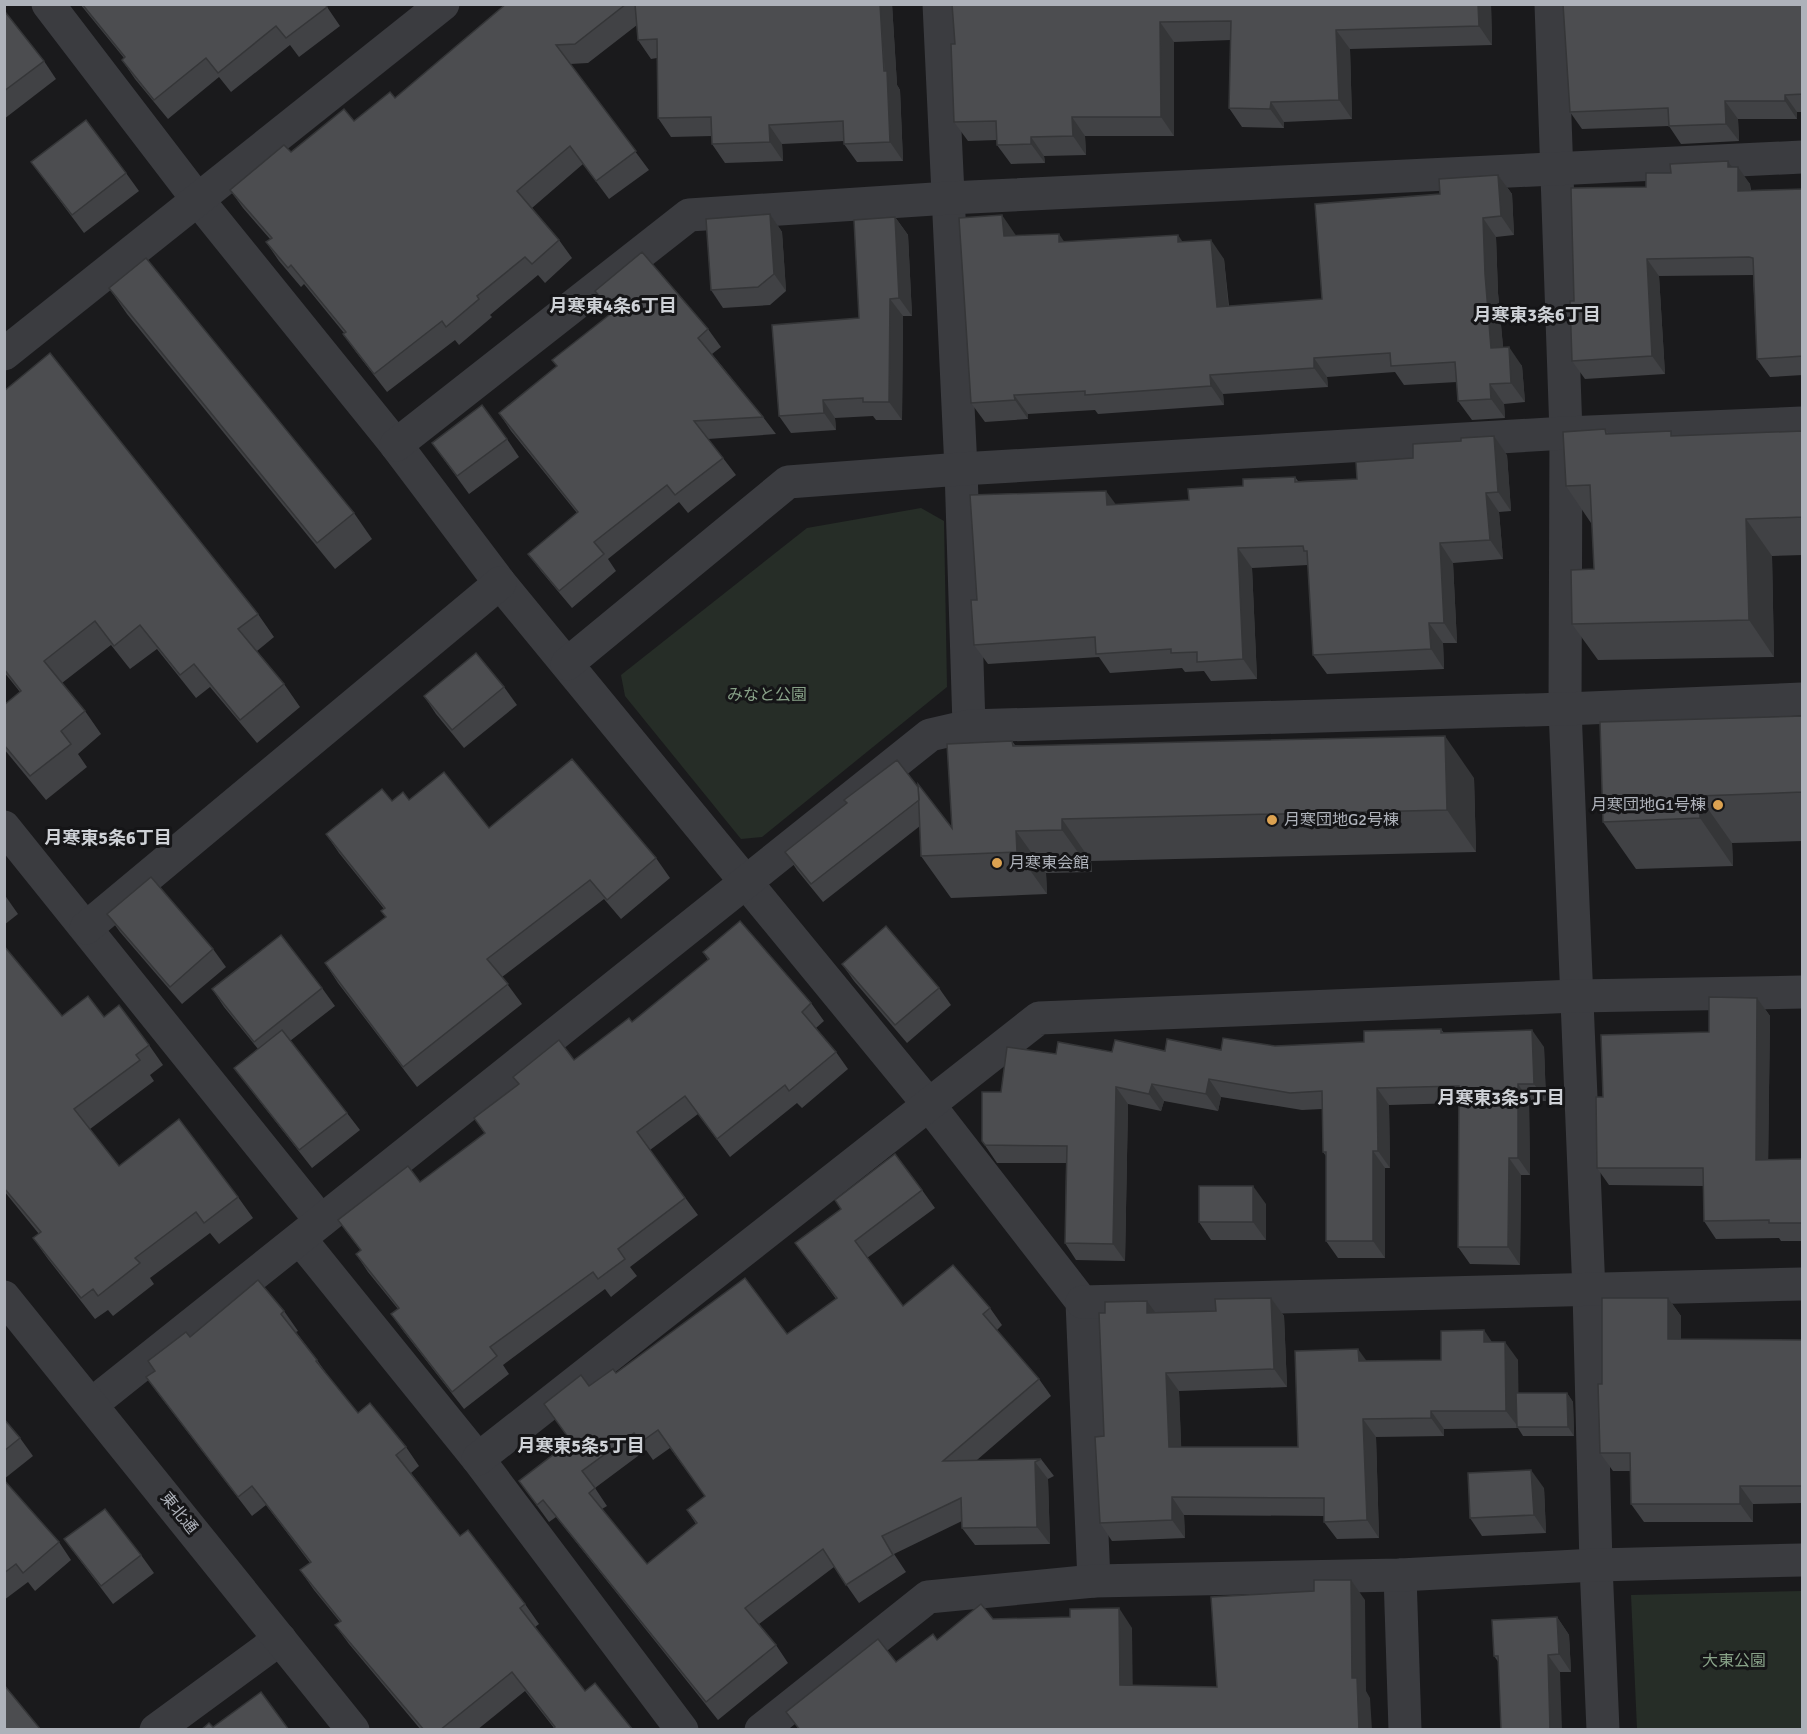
<svg xmlns="http://www.w3.org/2000/svg" width="1807" height="1734" viewBox="0 0 1807 1734" font-family="Signika,'Noto Sans JP',sans-serif">
<style>
.green{fill:#262d27}
.lines{fill:none;stroke-linecap:round;stroke-linejoin:round}
.minor{stroke:#3b3c40;stroke-width:33}
.tertiary{stroke:#3b3c40;stroke-width:33}
.wall{fill:#414245;fill-rule:evenodd}
.shaded-wall{fill:#353638}
.building{fill:#4c4d50;stroke:#353638;stroke-width:1.5;fill-rule:evenodd}
.poi-dot{fill:#dca251;stroke:#151517;stroke-width:2}
.labels{text-anchor:middle;dominant-baseline:central;stroke-width:6;stroke-linejoin:round;paint-order:stroke}
.park-label{font-size:16px;fill:#88a288;stroke:#151517}
.poi-label{font-size:16px;fill:#aeb2ba;stroke:#151517;text-anchor:start}
.street-label{font-size:16px;fill:#aeb2ba;stroke:#151517}
.neighbourhood-label{font-size:18px;font-weight:bold;fill:#ced1d6;stroke:#151517}
</style>
<rect width="100%" height="100%" fill="#1a1a1c"/>
<!-- green -->
<g class="green">
<polygon points="921,508 944,521 947,687 762,837 741,839 625,696 621,675 807,528"/>
<polygon points="1802,1591 1802,1729 1637,1729 1631,1595"/>
</g>
<g class="lines">
<!-- minor -->
<g class="minor">
<polyline points="48,4 198,200 396,445 500,583 929,1105 1082,1302 1094,1581"/>
<polyline points="939,4 961,469 969,726"/>
<polyline points="1551,4 1566,433 1565,709 1589,1292 1596,1565 1603,1730"/>
<polyline points="4,354 443,4"/>
<polyline points="396,445 689,215 949,198 1802,157"/>
<polyline points="567,664 788,482 961,469 1566,433 1802,423"/>
<polyline points="4,827 321,1221"/>
<polyline points="86,928 500,583"/>
<polyline points="300,1239 478,1459 682,1730"/>
<polyline points="1082,1302 1802,1284"/>
<polyline points="92,1404 930,735 969,726 1565,709 1802,699"/>
<polyline points="478,1459 1039,1018 1576,996 1802,992"/>
<polyline points="1400,1575 1405,1730"/>
<polyline points="156,1730 280,1639"/>
<polyline points="761,1730 928,1597 1094,1581 1400,1575 1596,1565 1802,1560"/>
</g>
<!-- tertiary -->
<polyline class="tertiary" points="4,1297 353,1730"/>
</g>
<!-- wall -->
<g class="wall">
<polygon points="80,4 325,4 340,26 299,57 290,45 231,92 219,77 168,119 135,79 122,60 124,58"/>
<polygon points="506,4 892,4 897,85 900,90 903,161 857,162 844,144 844,141 782,144 783,161 725,163 712,144 712,136 671,137 658,118 657,58 651,59 638,40 637,25 588,63 570,64 649,170 609,199 583,164 532,208 559,240 572,258 545,283 538,275 490,315 492,317 459,345 455,340 387,392 356,352 343,334 344,333 304,284 301,287 279,261 266,242 270,239 243,208 230,190 291,152 354,121 395,98"/>
<polygon points="952,4 1491,4 1492,45 1350,49 1352,119 1284,122 1284,128 1242,127 1229,108 1231,40 1174,42 1174,136 1085,136 1086,155 1044,156 1045,163 1011,164 997,145 997,140 968,141 954,122 955,44"/>
<polygon points="1803,4 1803,112 1797,112 1797,119 1738,119 1739,141 1681,144 1669,126 1582,129 1570,112"/>
<polygon points="4,14 44,61 56,79 4,119"/>
<polygon points="1728,161 1732,167 1750,184 1751,190 1803,189 1803,375 1770,377 1757,359 1753,275 1659,276 1665,374 1585,379 1572,361 1574,301 1646,187 1671,173"/>
<polygon points="31,162 126,173 139,191 84,233"/>
<polygon points="1498,175 1512,194 1514,235 1496,237 1498,293 1503,347 1522,366 1525,402 1504,404 1505,418 1472,420 1458,401 1457,382 1404,385 1395,372 1327,377 1328,387 1223,394 1224,405 1098,414 1095,410 1028,414 1028,419 985,422 971,403 1015,234 1016,236 1064,241 1183,242 1224,259 1229,306 1322,299 1440,194"/>
<polygon points="770,214 782,232 786,291 770,305 723,308 711,290"/>
<polygon points="895,217 908,235 912,316 903,316 902,420 876,420 873,416 835,418 836,430 791,433 779,416 859,318"/>
<polygon points="109,288 354,513 372,539 335,569 127,314"/>
<polygon points="595,291 708,329 721,347 712,354 763,417 776,434 708,439 723,458 736,475 688,513 679,502 608,559 616,571 572,608 541,571 528,554 577,513 511,431 499,413 557,366 611,313"/>
<polygon points="4,391 258,614 274,637 257,651 284,684 300,707 257,743 210,687 196,698 157,649 130,669 111,645 62,683 85,711 101,734 78,754 87,767 46,800 4,749 4,705 20,692 4,672"/>
<polygon points="1605,429 1609,434 1675,436 1803,431 1803,555 1772,556 1774,657 1598,660 1572,624 1594,569 1592,522 1591,523 1566,486"/>
<polygon points="507,439 519,457 469,494 432,443"/>
<polygon points="1507,455 1511,511 1499,512 1503,559 1453,563 1457,643 1443,643 1444,669 1327,674 1313,655 1308,565 1252,568 1257,679 1211,681 1204,671 1185,672 1182,668 1110,673 1099,657 988,664 974,645 1116,505 1189,500 1243,486 1295,477 1298,481 1357,479"/>
<polygon points="504,687 517,705 464,748 436,714 424,696"/>
<polygon points="1803,716 1803,841 1732,843 1733,866 1636,869 1603,822"/>
<polygon points="1012,741 1015,745 1474,778 1476,852 1091,861 1092,872 1046,873 1047,894 951,898 921,856 920,826 823,902 797,870 785,852 918,787 952,828"/>
<polygon points="409,800 489,828 656,858 670,878 621,919 604,899 502,977 522,1004 417,1087 338,983 325,963 386,917 381,911 384,909 339,853 326,834 392,801"/>
<polygon points="4,894 18,914 4,925"/>
<polygon points="107,914 213,949 226,967 182,1004 120,932"/>
<polygon points="4,946 62,1016 104,1017 149,1045 163,1065 150,1075 154,1081 90,1129 119,1166 238,1197 253,1218 219,1244 210,1233 150,1278 154,1284 113,1316 108,1310 95,1319 48,1259 33,1238 39,1234 4,1191"/>
<polygon points="703,952 811,1003 824,1021 816,1028 836,1052 848,1069 802,1108 797,1103 730,1157 698,1114 650,1150 698,1215 630,1267 637,1276 611,1297 605,1289 503,1365 509,1374 464,1409 404,1332 391,1314 398,1309 368,1272 356,1254 361,1251 338,1220 420,1182 485,1134 474,1118 519,1085 513,1077 574,1060 632,1022 708,960"/>
<polygon points="842,964 939,988 951,1005 907,1043 854,981"/>
<polygon points="322,988 335,1006 290,1041 347,1113 360,1130 312,1168 247,1085 234,1068 258,1049 224,1007 212,989"/>
<polygon points="1757,998 1770,1016 1768,1160 1803,1159 1803,1241 1781,1241 1779,1238 1716,1239 1704,1221 1703,1186 1609,1185 1597,1168 1603,1097 1709,1032"/>
<polygon points="1441,1029 1444,1033 1544,1047 1546,1101 1529,1101 1530,1175 1521,1175 1520,1265 1470,1264 1458,1247 1459,1103 1389,1105 1390,1168 1385,1168 1385,1258 1338,1258 1326,1241 1326,1156 1323,1152 1322,1109 1302,1110 1221,1097 1218,1111 1164,1101 1161,1111 1128,1104 1125,1261 1076,1260 1065,1243 1066,1163 997,1163 982,1141 1001,1092 1056,1054 1112,1052 1221,1050 1364,1042"/>
<path d="M922,1190L935,1208L867,1258L903,1306L990,1308L1002,1325L997,1330L1039,1379L1051,1396L977,1460L1041,1459L1054,1476L1048,1479L1050,1544L975,1545L962,1528V1521L894,1554L906,1572L859,1603L834,1567L759,1624L776,1645L788,1663L718,1720L556,1517L549,1522L519,1481L570,1441L589,1386L616,1373L787,1334L836,1299L795,1243L841,1209L835,1200ZM670,1448L705,1496L687,1510L696,1524L647,1564L602,1509L607,1506L595,1488L646,1450L653,1460Z"/>
<polygon points="1266,1204 1266,1240 1211,1240 1199,1222"/>
<polygon points="1271,1298 1284,1316 1287,1387 1179,1391 1181,1447 1298,1447 1367,1361 1441,1360 1492,1342 1518,1360 1518,1393 1567,1393 1573,1402 1574,1436 1523,1436 1518,1428 1444,1429 1444,1436 1376,1437 1379,1538 1337,1539 1324,1522 1324,1516 1184,1515 1185,1538 1112,1541 1100,1523 1104,1436 1155,1313 1216,1311"/>
<polygon points="1668,1298 1681,1316 1681,1340 1803,1340 1803,1503 1753,1504 1753,1522 1644,1522 1631,1504 1630,1471 1613,1471 1600,1453 1602,1384"/>
<polygon points="284,1311 298,1331 296,1332 317,1360 331,1380 358,1413 406,1447 419,1466 411,1473 460,1536 525,1604 539,1624 535,1627 585,1691 554,1728 525,1691 477,1730 421,1730 349,1644 335,1625 340,1622 314,1590 300,1570 310,1563 266,1505 252,1516 160,1396 146,1377 155,1371 148,1361 190,1337"/>
<polygon points="4,1419 20,1438 33,1456 4,1479"/>
<polygon points="4,1480 59,1542 71,1560 35,1591 28,1582 4,1600"/>
<polygon points="1544,1488 1546,1533 1482,1536 1470,1518"/>
<polygon points="64,1539 141,1555 154,1573 113,1604"/>
<polygon points="1557,1617 1569,1635 1571,1672 1560,1672 1499,1663 1494,1656"/>
</g>
<!-- shaded-wall -->
<g class="shaded-wall">
<polygon points="880,4 892,4 897,85 900,90 903,161 890,142"/>
<polygon points="1478,4 1491,4 1492,45 1479,26"/>
<polygon points="1160,22 1174,42 1174,136 1161,117"/>
<polygon points="1336,30 1350,49 1352,119 1339,100"/>
<polygon points="1785,95 1797,112 1797,119 1785,101"/>
<polygon points="1725,101 1738,119 1739,141 1726,124"/>
<polygon points="1271,102 1284,122 1284,128 1270,109"/>
<polygon points="1072,117 1085,136 1086,155 1073,136"/>
<polygon points="769,125 782,144 783,161 770,142"/>
<polygon points="1031,137 1044,156 1045,163 1031,144"/>
<polygon points="1728,161 1738,176 1738,167 1750,184 1751,209 1738,191 1728,167"/>
<polygon points="1498,175 1512,194 1514,235 1501,216"/>
<polygon points="770,214 782,232 786,291 774,274"/>
<polygon points="1002,215 1015,234 1017,255 1004,236"/>
<polygon points="895,217 908,235 912,316 899,298"/>
<polygon points="1483,218 1496,237 1498,293 1505,367 1491,348 1485,274"/>
<polygon points="1059,234 1072,253 1059,242"/>
<polygon points="1178,235 1191,254 1178,242"/>
<polygon points="1211,240 1224,259 1230,326 1217,307"/>
<polygon points="1647,259 1659,276 1665,374 1652,356"/>
<polygon points="890,299 903,316 902,420 889,402"/>
<polygon points="1509,347 1522,366 1525,402 1511,383"/>
<polygon points="1314,358 1327,377 1328,387 1314,368"/>
<polygon points="1210,375 1223,394 1224,405 1211,386"/>
<polygon points="1490,384 1504,404 1505,418 1491,399"/>
<polygon points="1014,395 1028,414 1028,419 1015,400"/>
<polygon points="823,400 835,418 836,430 824,413"/>
<polygon points="1494,436 1507,455 1511,511 1498,492"/>
<polygon points="1106,491 1120,510 1107,505"/>
<polygon points="1486,493 1499,512 1503,559 1490,540"/>
<polygon points="1746,519 1772,556 1774,657 1749,620"/>
<polygon points="1440,543 1453,563 1457,643 1444,623"/>
<polygon points="1238,548 1252,568 1257,679 1243,659"/>
<polygon points="1429,623 1443,643 1444,669 1431,649"/>
<polygon points="1445,736 1474,778 1476,852 1447,810"/>
<polygon points="1699,796 1732,843 1733,866 1700,818"/>
<polygon points="1062,819 1091,861 1092,872 1062,830"/>
<polygon points="1016,831 1046,873 1047,894 1017,852"/>
<polygon points="1757,998 1770,1016 1768,1178 1756,1160"/>
<polygon points="1532,1030 1544,1047 1546,1101 1534,1084"/>
<polygon points="1209,1079 1221,1097 1218,1111 1206,1094"/>
<polygon points="1152,1084 1164,1101 1161,1111 1149,1094"/>
<polygon points="1518,1084 1529,1101 1530,1175 1518,1158"/>
<polygon points="1116,1087 1128,1104 1125,1261 1113,1244"/>
<polygon points="1377,1088 1389,1105 1390,1168 1378,1151"/>
<polygon points="1373,1151 1385,1168 1385,1258 1373,1241"/>
<polygon points="1509,1158 1521,1175 1520,1265 1508,1247"/>
<polygon points="1253,1186 1266,1204 1266,1240 1253,1222"/>
<polygon points="1271,1298 1284,1316 1287,1387 1274,1369"/>
<polygon points="1668,1298 1681,1316 1681,1357 1668,1339"/>
<polygon points="1147,1301 1160,1319 1147,1313"/>
<polygon points="1484,1330 1496,1348 1484,1342"/>
<polygon points="1505,1342 1518,1360 1519,1428 1506,1411"/>
<polygon points="1358,1349 1371,1367 1359,1361"/>
<polygon points="1166,1373 1179,1391 1182,1465 1169,1447"/>
<polygon points="1567,1393 1573,1402 1574,1436 1568,1427"/>
<polygon points="1431,1411 1444,1429 1444,1436 1431,1418"/>
<polygon points="1363,1419 1376,1437 1379,1538 1367,1520"/>
<polygon points="1035,1462 1048,1479 1050,1544 1037,1527"/>
<polygon points="1531,1470 1544,1488 1546,1533 1534,1515"/>
<polygon points="1740,1486 1753,1504 1753,1522 1740,1504"/>
<polygon points="1172,1497 1184,1515 1185,1538 1172,1520"/>
<polygon points="1351,1580 1365,1600 1366,1691 1370,1698 1372,1730 1359,1730 1352,1678"/>
<polygon points="1119,1608 1132,1628 1133,1705 1120,1685"/>
<polygon points="1557,1617 1569,1635 1571,1672 1559,1654"/>
<polygon points="1548,1655 1560,1672 1562,1730 1550,1730"/>
</g>
<!-- building -->
<g class="building">
<polygon points="82,4 325,4 327,7 286,38 276,26 218,73 206,58 154,100 122,60 125,57"/>
<polygon points="506,4 626,4 575,44 556,45 636,151 596,181 570,146 517,191 559,240 532,264 525,257 477,296 479,299 446,327 442,321 374,374 343,334 346,332 291,265 288,268 266,242 272,238 230,190 284,145 291,152 344,109 354,121 390,92 395,98"/>
<polygon points="635,4 880,4 884,71 887,71 890,142 844,144 843,121 769,125 770,142 712,144 711,117 658,118 657,39 638,40"/>
<polygon points="952,4 1478,4 1479,26 1336,30 1339,100 1271,102 1270,109 1229,108 1231,21 1160,22 1161,117 1072,117 1073,136 1031,137 1031,144 997,145 996,121 954,122 951,44 955,44"/>
<polygon points="1563,4 1803,4 1803,94 1785,95 1785,101 1725,101 1726,124 1669,126 1668,108 1570,112"/>
<polygon points="6,13 44,61 4,91 4,14"/>
<polygon points="86,120 126,173 72,215 31,162"/>
<polygon points="1728,161 1728,167 1738,167 1738,191 1803,189 1803,356 1757,359 1753,258 1749,257 1647,259 1652,356 1572,361 1570,301 1574,301 1571,188 1646,187 1646,173 1671,173 1670,164"/>
<polygon points="1498,175 1501,216 1483,218 1485,274 1491,348 1509,347 1511,383 1490,384 1491,399 1458,401 1455,362 1391,366 1390,353 1314,358 1314,368 1210,375 1211,386 1085,395 1085,391 1014,395 1015,400 971,403 959,218 1002,215 1004,236 1059,234 1059,242 1178,235 1178,242 1211,240 1217,307 1322,299 1315,204 1440,194 1439,179"/>
<polygon points="770,214 774,274 758,287 711,290 706,219"/>
<polygon points="895,217 899,298 890,299 889,402 863,402 863,398 823,400 824,413 779,416 772,325 859,318 854,220"/>
<polygon points="642,252 708,329 698,338 763,417 694,421 723,458 675,495 667,485 594,542 604,554 559,591 528,554 578,512 499,413 557,366 552,360 613,312 595,291"/>
<polygon points="146,258 354,513 317,543 109,288"/>
<polygon points="50,353 258,614 238,629 284,684 240,720 194,664 180,675 140,625 114,646 95,621 44,661 85,711 61,731 71,744 30,776 4,745 4,705 21,691 4,669 4,391"/>
<polygon points="482,405 507,439 457,476 432,443"/>
<polygon points="1605,429 1606,434 1671,431 1671,436 1803,431 1803,517 1746,519 1749,620 1572,624 1571,570 1594,569 1590,485 1566,486 1563,432"/>
<polygon points="1494,436 1498,492 1486,493 1490,540 1440,543 1444,623 1429,623 1431,649 1313,655 1307,551 1304,551 1303,546 1238,548 1243,659 1197,662 1197,652 1171,653 1171,649 1096,654 1095,637 974,645 971,600 977,600 970,495 1106,491 1107,505 1189,500 1188,489 1243,486 1243,479 1295,477 1295,482 1357,479 1356,462 1413,458 1413,444 1461,441 1461,438"/>
<polygon points="476,653 504,687 452,730 424,696"/>
<polygon points="1803,716 1803,792 1699,796 1700,818 1603,822 1600,722"/>
<polygon points="1445,736 1447,810 1062,819 1062,830 1016,831 1017,852 921,856 918,784 952,828 947,744 1012,741 1013,746"/>
<polygon points="572,759 656,858 607,900 590,880 487,959 508,984 403,1067 325,963 386,917 381,911 385,908 326,834 382,789 392,801 403,792 409,800 444,772 489,828"/>
<polygon points="897,760 918,787 919,800 811,884 785,852 847,803 844,800"/>
<polygon points="151,877 213,949 170,987 107,914"/>
<polygon points="740,921 811,1003 802,1012 836,1052 789,1091 785,1085 717,1139 685,1096 637,1132 685,1198 618,1249 625,1259 598,1279 593,1272 490,1347 497,1356 452,1392 391,1314 399,1308 356,1254 361,1250 338,1220 408,1166 420,1182 485,1133 474,1118 519,1084 513,1077 559,1040 574,1060 629,1018 632,1022 709,959 703,952"/>
<polygon points="886,926 939,988 895,1025 842,964"/>
<polygon points="281,935 322,988 254,1042 212,989"/>
<polygon points="4,946 62,1016 88,996 104,1017 119,1005 149,1045 136,1055 140,1060 74,1109 119,1166 179,1119 238,1197 204,1223 196,1212 135,1258 140,1263 98,1296 93,1289 81,1298 33,1238 41,1232 4,1188"/>
<polygon points="1709,997 1757,998 1756,1160 1803,1159 1803,1223 1769,1223 1769,1220 1704,1221 1703,1168 1597,1168 1596,1097 1603,1097 1601,1035 1709,1032"/>
<polygon points="1441,1029 1441,1033 1532,1030 1534,1084 1518,1084 1518,1158 1509,1158 1508,1247 1458,1247 1459,1086 1377,1088 1378,1151 1373,1151 1373,1241 1326,1241 1326,1152 1323,1152 1322,1091 1290,1093 1209,1079 1206,1094 1152,1084 1149,1094 1116,1087 1113,1244 1065,1243 1067,1146 985,1145 982,1141 982,1092 1001,1092 1007,1047 1056,1054 1058,1042 1112,1052 1115,1040 1165,1051 1167,1039 1221,1050 1223,1038 1275,1046 1364,1042 1364,1031"/>
<polygon points="282,1030 347,1113 299,1150 234,1068"/>
<path d="M895,1154L922,1190L855,1241L903,1306L953,1265L990,1308L983,1314L1039,1379L943,1461L1041,1459L1035,1462L1037,1527L962,1528L961,1498L882,1536L893,1555L846,1585L823,1549L745,1608L776,1645L706,1702L543,1500L537,1505L519,1481L571,1441L544,1404L581,1375L589,1386L613,1369L616,1373L745,1278L787,1334L837,1298L795,1243L841,1209L835,1200ZM658,1430L705,1496L687,1510L697,1523L647,1564L589,1493L595,1488L582,1471L634,1433L641,1442Z"/>
<rect x="1199" y="1186" width="54" height="36"/>
<polygon points="258,1280 284,1311 281,1314 317,1360 316,1361 358,1413 370,1403 406,1447 396,1455 460,1536 468,1530 525,1604 520,1608 585,1691 595,1683 633,1730 552,1730 555,1727 512,1672 440,1730 424,1730 335,1625 341,1621 300,1570 311,1562 252,1486 238,1497 146,1377 155,1371 148,1361 186,1332 190,1337"/>
<polygon points="1271,1298 1274,1369 1166,1373 1169,1447 1298,1447 1295,1351 1358,1349 1359,1361 1441,1360 1441,1331 1484,1330 1484,1342 1505,1342 1506,1411 1431,1411 1431,1418 1363,1419 1367,1520 1324,1522 1324,1498 1172,1497 1172,1520 1100,1523 1095,1437 1104,1436 1099,1313 1105,1313 1105,1302 1147,1301 1147,1313 1216,1311 1215,1299"/>
<polygon points="1602,1298 1668,1298 1668,1339 1803,1340 1803,1486 1740,1486 1740,1504 1631,1504 1630,1453 1600,1453 1598,1384 1602,1384"/>
<polygon points="1516,1393 1567,1393 1568,1427 1517,1427"/>
<polygon points="4,1419 20,1438 4,1451"/>
<polygon points="1531,1470 1534,1515 1470,1518 1468,1473"/>
<polygon points="4,1480 59,1542 23,1573 16,1564 4,1573"/>
<polygon points="105,1509 141,1555 101,1586 64,1539"/>
<polygon points="1314,1580 1351,1580 1352,1678 1357,1678 1359,1730 800,1730 786,1712 878,1639 896,1662 933,1634 937,1640 981,1604 993,1619 1070,1617 1070,1609 1119,1608 1120,1685 1217,1687 1211,1597 1314,1591"/>
<polygon points="1557,1617 1559,1654 1548,1655 1550,1730 1501,1730 1498,1656 1494,1656 1492,1620"/>
<polygon points="4,1685 41,1730 4,1730"/>
<polygon points="261,1692 289,1730 201,1730 209,1723 213,1727"/>
</g>
<!-- markers -->
<g class="poi-dot">
<circle cx="1718" cy="805" r="6"/>
<circle cx="1272" cy="820" r="6"/>
<circle cx="997" cy="863" r="6"/>
</g>
<g class="labels">
<!-- park labels -->
<g class="park-label">
<text x="767" y="695">みなと公園</text>
<text x="1734" y="1661">大東公園</text>
</g>
<!-- poi labels -->
<g class="poi-label">
<text x="1706" y="805" text-anchor="end">月寒団地G1号棟</text>
<text x="1284" y="820">月寒団地G2号棟</text>
<text x="1009" y="863">月寒東会館</text>
</g>
<!-- street labels -->
<g class="street-label">
<text transform="translate(179 1513) rotate(51)">東北通</text>
</g>
<!-- neighbourhood labels -->
<g class="neighbourhood-label">
<text x="613" y="306">月寒東4条6丁目</text>
<text x="1537" y="315">月寒東3条6丁目</text>
<text x="108" y="838">月寒東5条6丁目</text>
<text x="1501" y="1098">月寒東3条5丁目</text>
<text x="581" y="1446">月寒東5条5丁目</text>
</g>
</g>
<!-- border -->
<rect width="1807" height="1734" fill="none" stroke="#aeb2ba" stroke-width="12"/>
</svg>
